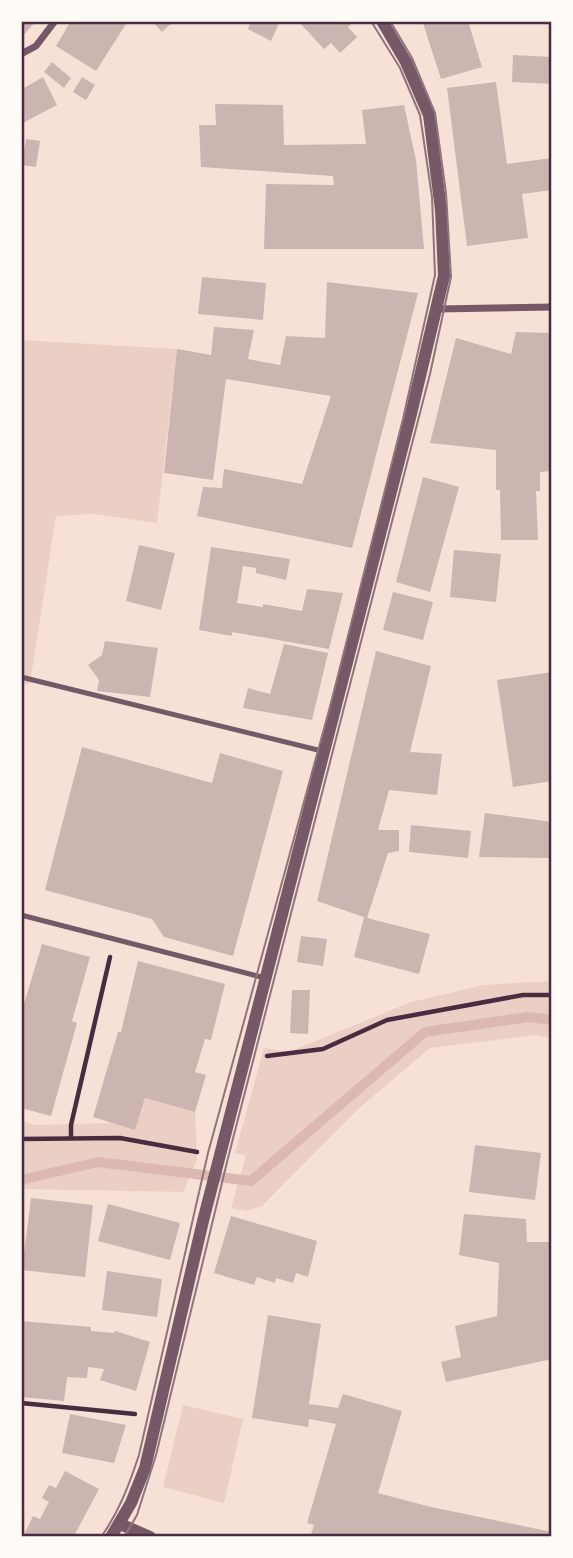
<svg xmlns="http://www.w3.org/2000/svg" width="573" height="1558" viewBox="0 0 573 1558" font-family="Helvetica,sans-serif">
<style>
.green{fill:#ebcfc5}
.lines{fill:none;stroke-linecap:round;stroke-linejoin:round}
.stream{stroke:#dcb8b0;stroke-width:10}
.building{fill:#ccb4b1}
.path{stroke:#4a2c40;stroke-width:4.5}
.service{stroke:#755966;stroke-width:5}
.minor{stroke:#755966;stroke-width:7}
.tertiary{stroke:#755966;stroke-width:12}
.tram{stroke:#8f747c;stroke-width:2}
.neatline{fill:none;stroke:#4a2c40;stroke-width:2.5}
</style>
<rect width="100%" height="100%" fill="#f7e1d7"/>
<!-- green -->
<g class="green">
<polygon points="21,340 177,349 157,523 94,514 56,516 30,684 21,683"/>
<polygon points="552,981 552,1038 536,1035 430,1048 358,1109 262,1206 247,1211 231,1208 246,1155 235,1153 264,1048 289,1052 411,1002 484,985"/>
<polygon points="145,1098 195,1112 197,1160 183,1192 21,1189 21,1121 36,1125 112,1123 135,1130"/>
<polygon points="183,1405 243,1419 224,1503 163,1487"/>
</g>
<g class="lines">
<!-- stream -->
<polyline class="stream" points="21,1180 98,1162 251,1181 425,1032 528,1017 552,1020"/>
</g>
<!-- building -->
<g class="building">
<polygon points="21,21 36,21 21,38"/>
<polygon points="71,21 128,21 96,71 56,46"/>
<polygon points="152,21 174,21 162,32"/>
<polygon points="251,21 280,21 271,41 248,29"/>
<polygon points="298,21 355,21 348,27 357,37 340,53 331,43 324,49"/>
<polygon points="429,21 468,21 482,67 441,79 423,23"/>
<polygon points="513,55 552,57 552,84 512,82"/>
<polygon points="52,62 71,78 64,88 44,72"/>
<polygon points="43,77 57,105 21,124 21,83 24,88"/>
<polygon points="82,77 95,85 86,100 73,92"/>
<polygon points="496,82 507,164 552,158 552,190 522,194 528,238 467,246 447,88"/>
<polygon points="215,104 283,105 284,145 366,144 362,110 404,105 416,160 424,249 264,249 266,184 334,185 333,176 201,167 199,125 216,125"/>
<polygon points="26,139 40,141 36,167 22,165"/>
<polygon points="202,277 266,283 263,320 198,314"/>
<polygon points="327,282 418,293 352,548 197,516 203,487 222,488 224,469 302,484 331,396 226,379 213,480 164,473 177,349 211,355 214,327 254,330 248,359 280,365 286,336 325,338"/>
<polygon points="516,332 552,333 552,471 540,472 540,491 536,491 538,540 501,540 500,490 496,490 496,450 430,443 456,338 511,354"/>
<polygon points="423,477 459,487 430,592 396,582"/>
<polygon points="139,545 175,553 161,610 126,601"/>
<polygon points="211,547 290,559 286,580 256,573 256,568 243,566 237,603 263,607 263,604 302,611 307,589 343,593 329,649 232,632 232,636 199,630"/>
<polygon points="454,550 501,554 496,602 450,597"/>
<polygon points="393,592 433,602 423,640 383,630"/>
<polygon points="105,641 158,648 150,697 97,691 99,680 88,665 102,655"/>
<polygon points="284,644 328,653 312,720 243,708 248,688 270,694"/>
<polygon points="376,651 431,666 410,752 442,754 437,795 389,790 378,830 399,830 399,851 388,853 367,918 430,934 419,974 354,957 364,917 317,901"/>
<polygon points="552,672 552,781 513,787 497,680"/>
<polygon points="82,747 212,783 220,753 283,771 233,956 164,937 152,919 45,890"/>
<polygon points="485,813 552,822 552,858 479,857"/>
<polygon points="411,825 471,831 468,858 409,852"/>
<polygon points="301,936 327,939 323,966 297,962"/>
<polygon points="42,944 90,957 72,1021 77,1023 51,1116 21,1108 21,1014"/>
<polygon points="138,961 225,984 211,1040 205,1039 195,1072 206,1075 195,1112 145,1098 135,1130 93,1117 118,1032 121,1032"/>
<polygon points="292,990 310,990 308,1034 290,1033"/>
<polygon points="475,1145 541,1153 535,1200 469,1192"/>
<polygon points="31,1198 93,1205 85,1277 22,1270"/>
<polygon points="108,1204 180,1223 170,1260 98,1241"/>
<polygon points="464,1214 526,1219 527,1242 552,1242 552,1359 446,1382 441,1362 461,1357 455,1326 497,1316 499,1263 459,1255"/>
<polygon points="231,1216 317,1241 308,1277 296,1273 293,1283 276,1278 275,1283 257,1277 254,1285 214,1273"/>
<polygon points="107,1271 162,1279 157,1317 102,1310"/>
<polygon points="268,1315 321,1324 309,1404 338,1408 343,1394 402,1411 378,1493 431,1507 552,1532 552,1537 310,1537 314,1525 307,1523 336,1424 309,1419 308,1427 252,1418"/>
<polygon points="21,1321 91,1327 91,1331 114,1333 115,1331 150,1342 136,1391 100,1380 104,1369 88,1367 87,1378 67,1377 64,1401 21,1397"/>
<polygon points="70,1414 126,1425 114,1463 62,1453"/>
<polygon points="65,1471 99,1489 74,1536 23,1537 33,1516 40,1519 49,1502 42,1498 49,1485 56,1488"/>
</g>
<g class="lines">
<!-- path -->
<g class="path">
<polyline points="267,1056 323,1049 387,1020 523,995 552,995"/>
<polyline points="71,1138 71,1125 110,957"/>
<polyline points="21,1139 120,1138 197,1152"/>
<polyline points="21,1403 135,1414"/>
</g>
<!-- service -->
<g class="service">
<polyline points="21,677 322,751"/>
<polyline points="21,915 265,978"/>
</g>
<!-- minor -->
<g class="minor">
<polyline points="21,54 36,46 55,21"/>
<polyline points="437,309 552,307"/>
</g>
<!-- tertiary -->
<g class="tertiary">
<polyline points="120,1524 150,1537"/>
<polyline points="111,1537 131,1503 145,1468 203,1221 410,418 444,276 441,210 429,115 406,62 382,21"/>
</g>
<!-- tram -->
<g class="tram">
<path d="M101,1537C119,1512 129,1485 139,1455L208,1153L331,703L403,419L435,275L432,197L420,115L400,68L371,21"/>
<polyline points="124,1537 137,1515 156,1455 228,1158 430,374 451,277 446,193 435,113 412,58 390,21"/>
</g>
</g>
<!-- border -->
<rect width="573" height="1558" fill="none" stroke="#fffaf5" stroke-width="46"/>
<rect x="23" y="23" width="527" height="1512" class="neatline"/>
</svg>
